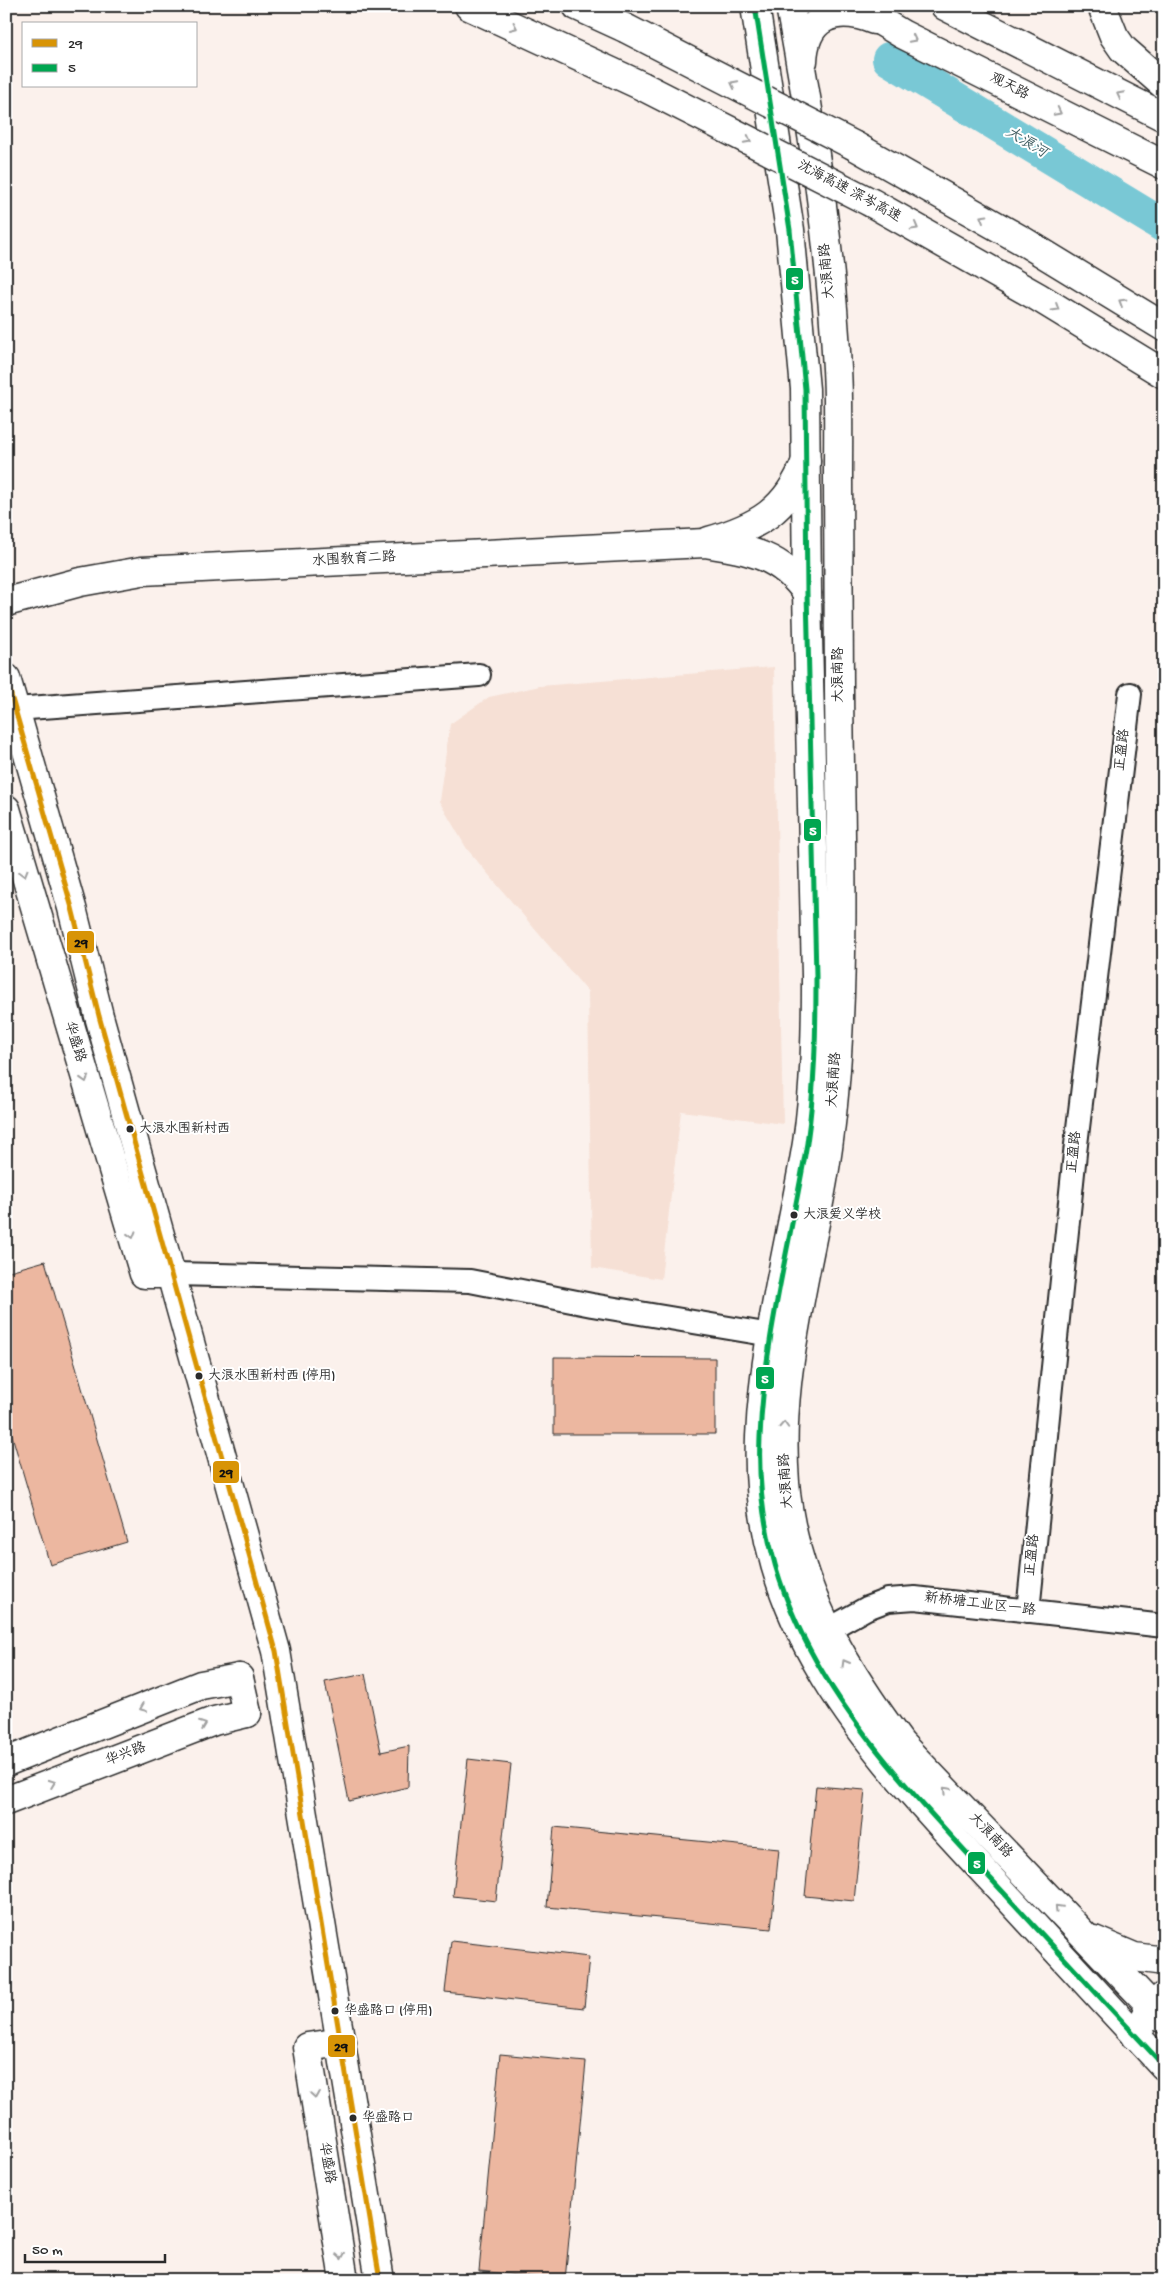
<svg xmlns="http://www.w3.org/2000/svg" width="1170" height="2286" viewBox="0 0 1170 2286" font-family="'Gochi Hand','LXGW WenKai TC',sans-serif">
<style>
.built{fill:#f6e0d5}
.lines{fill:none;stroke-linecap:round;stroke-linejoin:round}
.river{stroke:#79c8d5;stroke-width:34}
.building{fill:#ecb7a0;stroke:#2b2b2b}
.minor-casing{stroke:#2b2b2b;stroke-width:26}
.tertiary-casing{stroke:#2b2b2b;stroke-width:31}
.secondary-casing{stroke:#2b2b2b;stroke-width:31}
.primary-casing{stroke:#2b2b2b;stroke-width:31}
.motorway-casing{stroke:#2b2b2b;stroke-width:31}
.minor{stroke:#fff;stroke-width:22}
.tertiary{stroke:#fff;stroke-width:28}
.secondary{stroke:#fff;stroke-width:28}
.primary{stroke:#fff;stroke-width:28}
.motorway{stroke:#fff;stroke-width:28}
.motorway-bridge-casing{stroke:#2b2b2b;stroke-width:31;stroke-linecap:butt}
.motorway-bridge{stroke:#fff;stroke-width:28}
.bus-1-casing{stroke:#fff;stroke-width:9}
.bus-2-casing{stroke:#fff;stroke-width:9}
.bus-1{stroke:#d89406;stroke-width:5}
.bus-2{stroke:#00a651;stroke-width:5}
.oneway{stroke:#a0a0a0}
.bus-dot{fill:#2b2b2b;stroke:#fff;stroke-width:2}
.labels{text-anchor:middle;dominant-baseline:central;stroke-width:4;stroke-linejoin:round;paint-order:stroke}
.bus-label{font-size:13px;fill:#2b2b2b;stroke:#fff;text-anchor:start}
.street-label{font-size:14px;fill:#2b2b2b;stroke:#fff}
.water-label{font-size:15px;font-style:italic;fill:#466266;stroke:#fff}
.line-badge{stroke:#fff;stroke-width:2}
.badge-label{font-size:14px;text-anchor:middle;font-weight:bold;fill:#fff}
.pale-badge-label{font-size:14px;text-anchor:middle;font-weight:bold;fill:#111}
</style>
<rect width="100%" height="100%" fill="#fbf1ec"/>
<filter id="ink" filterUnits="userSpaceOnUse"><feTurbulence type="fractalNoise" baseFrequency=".02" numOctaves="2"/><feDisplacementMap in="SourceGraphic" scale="10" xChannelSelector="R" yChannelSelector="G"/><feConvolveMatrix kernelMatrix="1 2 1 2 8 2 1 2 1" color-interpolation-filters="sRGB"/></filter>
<g filter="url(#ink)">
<!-- built -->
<polygon class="built" points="774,667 783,1124 681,1111 661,1279 592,1268 588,992 467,849 439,801 450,724 489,697 540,686"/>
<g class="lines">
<!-- river -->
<polyline class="river" points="889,59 1164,226"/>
</g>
<!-- building -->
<g class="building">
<polygon points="45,1261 127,1542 50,1565 6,1415 6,1272"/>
<polygon points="554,1357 715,1358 715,1434 554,1434"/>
<polygon points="365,1674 381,1752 409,1746 408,1787 349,1801 325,1682"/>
<polygon points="468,1759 511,1764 496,1901 453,1896"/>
<polygon points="816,1786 865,1790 854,1901 805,1896"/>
<polygon points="554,1827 779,1849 771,1929 547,1907"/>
<polygon points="451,1941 589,1957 584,2008 445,1992"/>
<polygon points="500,2054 586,2062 565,2280 479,2271"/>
</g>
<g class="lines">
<defs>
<g id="minor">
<polyline points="15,709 479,675"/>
<polyline points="173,1274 470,1281 592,1305 771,1335"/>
<polyline points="1028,1611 1075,1153 1130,694"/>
<polyline points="813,1638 867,1608 888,1600 915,1598 1164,1626"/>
</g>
<g id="tertiary">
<polyline points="1102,6 1114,36 1123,49 1164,85"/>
<path d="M709,541C757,527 787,511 806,461"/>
<path d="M6,602L80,582L142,571L705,543C748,550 780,554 807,593"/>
</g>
<g id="secondary">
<polyline points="6,678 72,908 99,1016 276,1651 380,2280"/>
<polyline points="6,809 144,1274 173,1274"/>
<polyline points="239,1678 247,1713"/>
<polyline points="1135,2036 1152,2006 1164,1996"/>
<polyline points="342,2042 307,2047 344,2280"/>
</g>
<g id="primary">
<path d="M755,6L790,230L805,389L807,593L816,976C816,1032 815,1088 807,1143C791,1241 764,1338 760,1437C752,1626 872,1751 991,1879C1049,1942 1106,2004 1164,2066"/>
<path d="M790,6C812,125 831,247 837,369C839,404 838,440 838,476C838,547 839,618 839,690C840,811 845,934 837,1055C834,1103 829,1150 820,1197C801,1300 771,1409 789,1514C804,1602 849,1674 901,1744L1164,2019"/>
<polyline points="855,6 902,34 1164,165"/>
<polyline points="945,6 1164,117"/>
<path d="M803,61C805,16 835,5 874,20"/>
<polyline points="6,1762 201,1685 239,1678"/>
<polyline points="6,1801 214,1721 247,1713"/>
<polyline points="1094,1940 1134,1957 1164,1961"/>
</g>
<g id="motorway">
<polyline points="469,6 642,86"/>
<polyline points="577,6 625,28"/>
<polyline points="855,146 1023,241 1164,327"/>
<polyline points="872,203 1038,297 1164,374"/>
</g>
</defs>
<!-- minor casing -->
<use href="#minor" class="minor-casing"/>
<!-- tertiary casing -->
<use href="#tertiary" class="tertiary-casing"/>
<!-- secondary casing -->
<use href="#secondary" class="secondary-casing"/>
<!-- primary casing -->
<use href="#primary" class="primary-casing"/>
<!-- motorway casing -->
<use href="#motorway" class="motorway-casing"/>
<!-- minor -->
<use href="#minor" class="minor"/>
<!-- tertiary -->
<use href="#tertiary" class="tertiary"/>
<!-- secondary -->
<use href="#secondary" class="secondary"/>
<!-- primary -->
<use href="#primary" class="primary"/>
<!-- motorway -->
<use href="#motorway" class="motorway"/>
<defs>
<g id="motorway-bridge">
<polyline points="625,28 855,146"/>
<polyline points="642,86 872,203"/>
</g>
</defs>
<!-- motorway-bridge casing -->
<use href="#motorway-bridge" class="motorway-bridge-casing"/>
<!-- motorway-bridge -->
<use href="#motorway-bridge" class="motorway-bridge"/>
<defs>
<polyline id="bus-1" points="6,678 72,908 99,1016 276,1651 380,2280"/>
<path id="bus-2" d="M755,6L790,230L805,389L807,593L816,976C816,1032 815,1088 807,1143C791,1241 764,1338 760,1437C752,1626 872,1751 991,1879C1049,1942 1106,2004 1164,2066"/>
</defs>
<!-- bus-1 casing -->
<use href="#bus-1" class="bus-1-casing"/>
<!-- bus-2 casing -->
<use href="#bus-2" class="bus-2-casing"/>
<!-- bus-1 -->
<use href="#bus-1" class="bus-1"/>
<!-- bus-2 -->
<use href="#bus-2" class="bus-2"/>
</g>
<!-- one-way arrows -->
<defs><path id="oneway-chevron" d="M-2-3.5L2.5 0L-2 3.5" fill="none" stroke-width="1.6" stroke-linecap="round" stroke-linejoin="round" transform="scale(1.25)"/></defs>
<g class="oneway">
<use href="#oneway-chevron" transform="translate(514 27) rotate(25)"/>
<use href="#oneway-chevron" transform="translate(913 39) rotate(27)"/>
<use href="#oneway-chevron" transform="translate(734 84) rotate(-153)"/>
<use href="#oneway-chevron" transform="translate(1120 95) rotate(-153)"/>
<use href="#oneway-chevron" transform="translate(1058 112) rotate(27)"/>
<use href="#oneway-chevron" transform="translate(748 140) rotate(27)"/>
<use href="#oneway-chevron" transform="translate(983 218) rotate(-150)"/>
<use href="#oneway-chevron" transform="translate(915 227) rotate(29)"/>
<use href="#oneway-chevron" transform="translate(1122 302) rotate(-149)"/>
<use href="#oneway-chevron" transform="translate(1056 308) rotate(31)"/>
<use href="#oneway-chevron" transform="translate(24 873) rotate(74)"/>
<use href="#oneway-chevron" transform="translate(85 1079) rotate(73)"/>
<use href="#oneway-chevron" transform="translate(132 1235) rotate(73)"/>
<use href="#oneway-chevron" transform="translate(784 1425) rotate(-87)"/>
<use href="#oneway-chevron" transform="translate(845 1663) rotate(-120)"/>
<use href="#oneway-chevron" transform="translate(143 1708) rotate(158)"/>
<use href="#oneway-chevron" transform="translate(203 1725) rotate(-21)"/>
<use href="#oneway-chevron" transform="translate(52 1783) rotate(-21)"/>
<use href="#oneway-chevron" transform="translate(946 1790) rotate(-134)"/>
<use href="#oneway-chevron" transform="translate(1058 1908) rotate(-133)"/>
<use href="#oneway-chevron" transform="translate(315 2095) rotate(81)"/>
<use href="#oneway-chevron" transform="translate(341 2256) rotate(81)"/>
</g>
</g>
<!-- markers -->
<g class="bus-dot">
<circle cx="130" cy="1129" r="4.5"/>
<circle cx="794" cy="1215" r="4.5"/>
<circle cx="199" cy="1376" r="4.5"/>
<circle cx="335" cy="2011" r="4.5"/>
<circle cx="353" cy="2118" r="4.5"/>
</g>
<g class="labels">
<!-- bus labels -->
<g class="bus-label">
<text x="139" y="1129">大浪水围新村西</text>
<text x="803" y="1215">大浪爱义学校</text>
<text x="208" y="1376">大浪水围新村西 (停用)</text>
<text x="344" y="2011">华盛路口 (停用)</text>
<text x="362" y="2118">华盛路口</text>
</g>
<!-- street labels -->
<g class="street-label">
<text transform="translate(1009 87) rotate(27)">观天路</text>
<text transform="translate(849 192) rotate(28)">沈海高速 深岑高速</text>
<text transform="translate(828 271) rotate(-95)">大浪南路</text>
<text transform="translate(354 560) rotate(-3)">水围教育二路</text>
<text transform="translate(839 675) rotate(-90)">大浪南路</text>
<text transform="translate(1123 750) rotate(-83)">正盈路</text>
<text transform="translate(74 1042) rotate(73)">华盛路</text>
<text transform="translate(835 1080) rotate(-86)">大浪南路</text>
<text transform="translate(1075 1152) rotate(-84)">正盈路</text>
<text transform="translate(787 1481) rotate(-94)">大浪南路</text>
<text transform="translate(1033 1555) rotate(-84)">正盈路</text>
<text transform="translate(980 1605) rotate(7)">新桥塘工业区一路</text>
<text transform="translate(126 1755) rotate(-21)">华兴路</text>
<text transform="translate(990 1836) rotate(47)">大浪南路</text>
<text transform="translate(326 2163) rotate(81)">华盛路</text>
</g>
<!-- water labels -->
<g class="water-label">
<text transform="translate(1026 143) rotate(31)">大浪河</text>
</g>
</g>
<g class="line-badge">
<rect x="785" y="267" width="19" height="24" rx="5" fill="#00a651"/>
<rect x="803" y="818" width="19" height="24" rx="5" fill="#00a651"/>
<rect x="66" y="930" width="29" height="24" rx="5" fill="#d89406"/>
<rect x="755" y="1366" width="20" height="24" rx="5" fill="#00a651"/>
<rect x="212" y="1460" width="28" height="24" rx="5" fill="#d89406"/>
<rect x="967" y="1851" width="19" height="24" rx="5" fill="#00a651"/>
<rect x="327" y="2034" width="29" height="24" rx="5" fill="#d89406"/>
</g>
<g class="badge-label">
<text x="795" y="284">5</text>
<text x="813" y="835">5</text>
<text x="765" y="1383">5</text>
<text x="977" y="1868">5</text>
</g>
<g class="pale-badge-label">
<text x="81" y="947">29</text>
<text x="226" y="1477">29</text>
<text x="341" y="2051">29</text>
</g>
<!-- margin -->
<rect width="1170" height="2286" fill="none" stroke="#fff" stroke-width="25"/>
<rect x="12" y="12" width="1145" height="2261" fill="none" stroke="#2b2b2b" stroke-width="2" filter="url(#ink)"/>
<!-- legend -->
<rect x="22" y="22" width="175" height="65" fill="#ffffff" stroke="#aaaaaa"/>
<rect x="32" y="39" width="25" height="8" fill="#d89406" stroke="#aaaaaa"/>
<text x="68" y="48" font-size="15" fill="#2b2b2b">29</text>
<rect x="32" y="64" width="25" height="8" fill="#00a651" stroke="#aaaaaa"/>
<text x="68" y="72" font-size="15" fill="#2b2b2b">5</text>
<!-- scale -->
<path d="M25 2254v8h140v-8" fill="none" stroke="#2b2b2b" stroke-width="2.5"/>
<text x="32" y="2254" font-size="15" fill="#2b2b2b" stroke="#ffffff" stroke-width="4" paint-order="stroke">50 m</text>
</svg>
